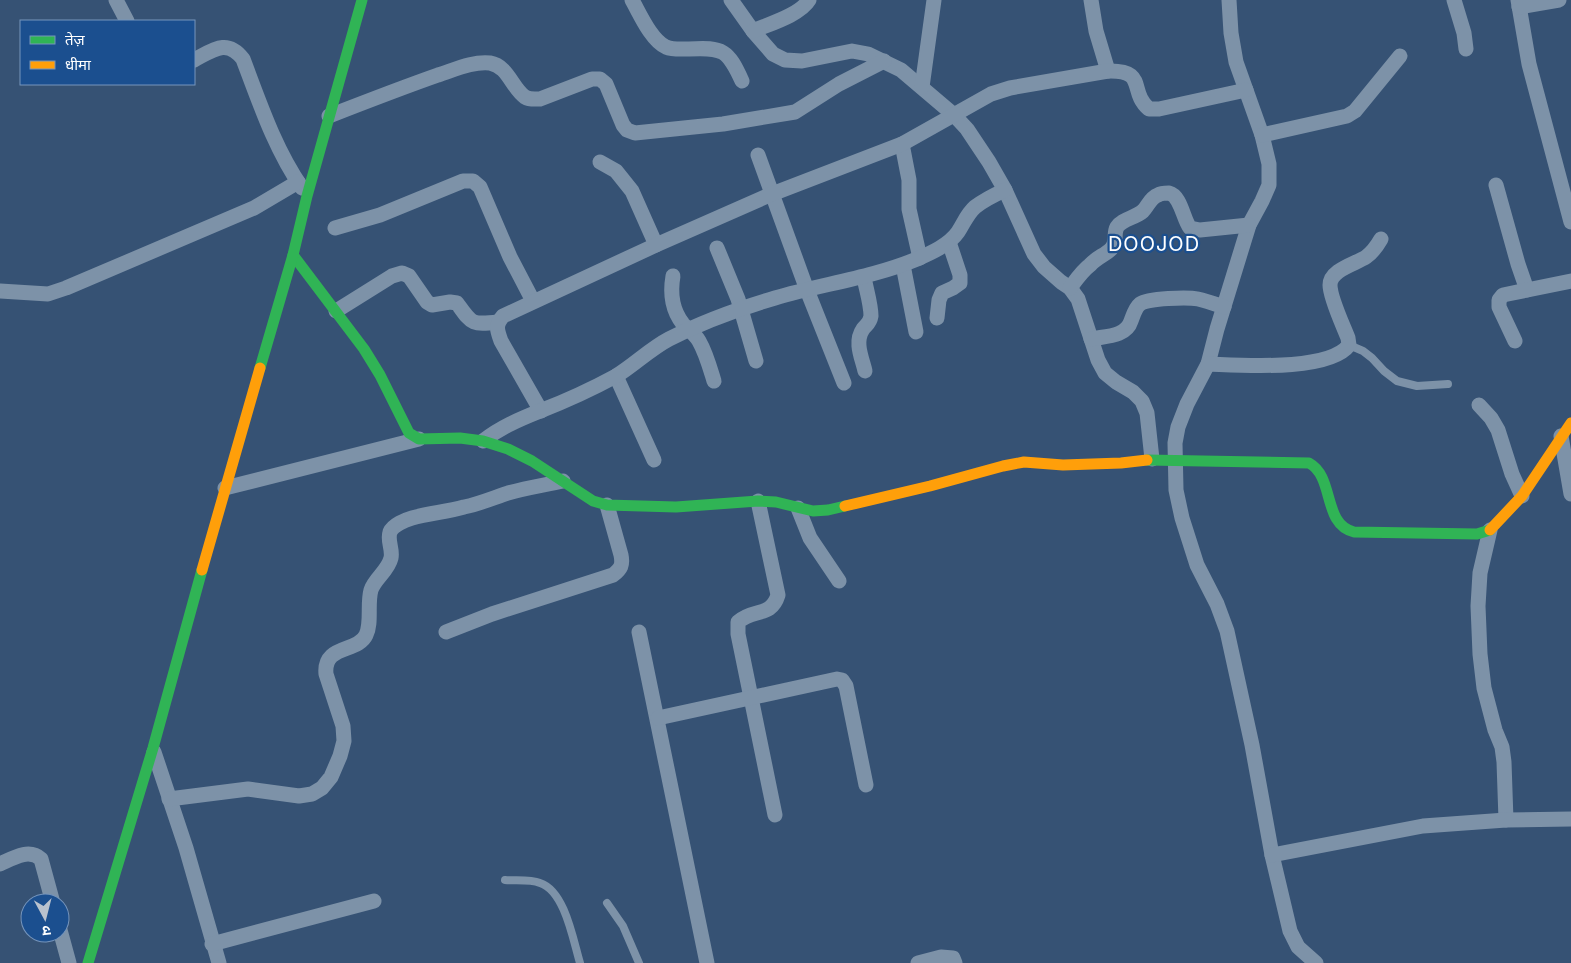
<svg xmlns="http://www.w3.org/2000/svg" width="1571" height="963" viewBox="0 0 1571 963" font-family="Inter,'Noto Sans Devanagari',sans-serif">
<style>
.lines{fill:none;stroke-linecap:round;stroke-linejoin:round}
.lane{stroke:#7d92a8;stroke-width:8}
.street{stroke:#7d92a8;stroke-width:15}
.fast{stroke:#30b455;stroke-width:11}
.slow{stroke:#ff9f0a;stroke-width:11}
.labels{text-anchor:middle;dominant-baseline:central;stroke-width:4.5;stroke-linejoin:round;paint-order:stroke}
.quarter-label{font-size:20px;letter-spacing:1px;fill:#fff;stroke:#1b4f8f}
</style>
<rect width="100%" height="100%" fill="#365274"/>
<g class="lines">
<!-- lane -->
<g class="lane">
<polyline points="1349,345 1363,351 1372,358 1384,371 1397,381 1417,386 1448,384"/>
<path d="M505,880C516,881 530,879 540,883C565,891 573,940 580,963"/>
<polyline points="607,903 623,926 639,963"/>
</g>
<!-- street -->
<g class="street">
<polyline points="116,0 127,21"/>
<path d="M632,0C640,14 651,40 666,47C673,50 681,49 689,49C723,47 728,50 742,81"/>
<polyline points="731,0 753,31 773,54 785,60 802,61 852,51 868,54 901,70 954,115 967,129 989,162 1005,190 1034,254 1044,267 1061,282 1070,288 1078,299 1098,360 1105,373 1116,382 1133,392 1142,401 1147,413 1152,459"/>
<polyline points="1091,0 1096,31 1108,71"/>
<polyline points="1229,0 1231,33 1236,62 1262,135 1269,164 1269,185 1262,201 1249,225 1217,329 1208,364 1187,404 1178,427 1175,443 1176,490 1182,518 1197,565 1217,604 1227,631 1252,745 1272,855 1290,931 1298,947 1316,963"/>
<polyline points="1454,0 1464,33 1466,49"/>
<polyline points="1518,0 1529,64 1571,222"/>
<polyline points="1519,7 1559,0"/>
<path d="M753,31C769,24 800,15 809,0"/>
<path d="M194,60C213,50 227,38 243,59C260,104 275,149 302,188"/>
<polyline points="922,87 934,0"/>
<path d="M329,116C365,102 401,88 438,75C454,70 473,61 490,63C508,66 512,88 525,97C530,100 535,99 540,99L592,79H600L606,84L623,125L627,130L635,133L723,124L795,112L839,84L884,61"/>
<polyline points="1262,135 1347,116 1355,111 1400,56"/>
<polyline points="902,144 909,180 909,209 920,258"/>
<polyline points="758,155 807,290 844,383"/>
<polyline points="600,162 616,171 632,191 656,245"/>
<polyline points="1496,185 1518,264 1527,290"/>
<polyline points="335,228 380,215 463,181 473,181 480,187 510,257 533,301"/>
<polyline points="717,248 738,299 756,361"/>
<polyline points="903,265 916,332"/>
<path d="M673,276C670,293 672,310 683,324C689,330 695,334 699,341C706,353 710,368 714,381"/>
<path d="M864,277C866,289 871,304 871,316C870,323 867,324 863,329C854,342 862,358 865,371"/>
<path d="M1070,288C1076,280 1082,271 1090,265C1096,258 1105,255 1111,249C1118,242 1113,234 1117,227C1122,219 1135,218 1143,211C1148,206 1150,198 1158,195C1161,193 1167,193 1169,193C1181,196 1183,219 1190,228L1200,230L1249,225"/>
<polyline points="0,291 48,294 66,288 254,208 298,182"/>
<path d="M336,311L392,276L402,273L409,276L427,302L432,305L450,302L457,303C472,324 471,325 498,322"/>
<polyline points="937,318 939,300 942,293 953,288 960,283 960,275 949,242"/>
<path d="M1091,339C1105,336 1126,337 1131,321C1133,316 1135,308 1140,304C1148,298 1188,297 1198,299C1207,301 1215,304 1224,307"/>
<polyline points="1515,341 1499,307 1499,300 1503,295 1571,281"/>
<path d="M1208,364C1240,365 1329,372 1349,345L1348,338C1343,325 1330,298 1330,285C1330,270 1355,264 1366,257C1373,252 1377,246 1381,239"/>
<polyline points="616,376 654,460"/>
<polyline points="1479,405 1491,418 1498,430 1512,474 1522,496"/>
<path d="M541,411L501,341C497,330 495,325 503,316L656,245L772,194L902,144L991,94L1010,88L1108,71C1148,70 1128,91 1149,109H1159L1246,90"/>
<polyline points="1561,436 1571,494"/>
<path d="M483,441C501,427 520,419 540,411C566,401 592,389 616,376C634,365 650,349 669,339C700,323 741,308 775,298C822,284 871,278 917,259C931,253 949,245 958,232C964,223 967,214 975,207C984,200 994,195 1005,190"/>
<polyline points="225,488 419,439"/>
<path d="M758,501L778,595C771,618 753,608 738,622V634L775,815"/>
<polyline points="798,508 810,538 839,581"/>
<polyline points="1490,530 1480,573 1478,606 1480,654 1484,688 1495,730 1502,747 1504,762 1506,820"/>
<path d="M446,632L492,614L613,575C621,569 623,565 621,555L607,505"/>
<polyline points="639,632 707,963"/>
<polyline points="658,718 837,679 842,680 846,686 866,785"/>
<polyline points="154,752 186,848 219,963"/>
<path d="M169,799L248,789L299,796L312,794L322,788L331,777L340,756L344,741L343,726L326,674C323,644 358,653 366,635C372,623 367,604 371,590C375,578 388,571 391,558C393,549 387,541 390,532C393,525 405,520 412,518C429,513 447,512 464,507C479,504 493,498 508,493C526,488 545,485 563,481"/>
<polyline points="1272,855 1423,826 1506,820 1571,819"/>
<path d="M0,864C13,858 29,848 41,859L53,903"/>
<polyline points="60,930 69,963"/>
<polyline points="212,944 374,901"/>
<polyline points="918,963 941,957 953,958 955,963"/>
</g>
<!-- fast -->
<g class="fast">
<polyline points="293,255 364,349 380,375 409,433 419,439 460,438 483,441 508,449 532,461 593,501 607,505 676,507 758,501 776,502 813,511 828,510 845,506"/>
<polyline points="260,368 293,255 307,196 362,0"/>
<path d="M1147,460L1309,463C1335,477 1322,524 1354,532L1477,534L1490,530"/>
<polyline points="88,963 153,748 202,570"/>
</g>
<!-- slow -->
<g class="slow">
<polyline points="845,506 930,486 1003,466 1024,462 1063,465 1121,463 1147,460"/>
<polyline points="1490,530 1522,496 1571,423"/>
<polyline points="202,570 260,368"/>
</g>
</g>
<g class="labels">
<!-- quarter labels -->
<g class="quarter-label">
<text x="1154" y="244">DOOJOD</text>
</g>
</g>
<!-- legend -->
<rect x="20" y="20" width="175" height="65" fill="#1b4f8f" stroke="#7695bc"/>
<rect x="30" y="36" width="25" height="8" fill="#30b455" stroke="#7695bc"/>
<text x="65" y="45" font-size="15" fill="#ffffff">तेज़</text>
<rect x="30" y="61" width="25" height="8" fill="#ff9f0a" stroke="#7695bc"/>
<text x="65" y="70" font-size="15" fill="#ffffff">धीमा</text>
<!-- north arrow -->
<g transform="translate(45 918) rotate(173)"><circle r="24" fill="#1b4f8f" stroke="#7695bc"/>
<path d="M0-4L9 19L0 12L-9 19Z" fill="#b9c2ce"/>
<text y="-8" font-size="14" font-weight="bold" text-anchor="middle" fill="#ffffff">उ</text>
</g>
</svg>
